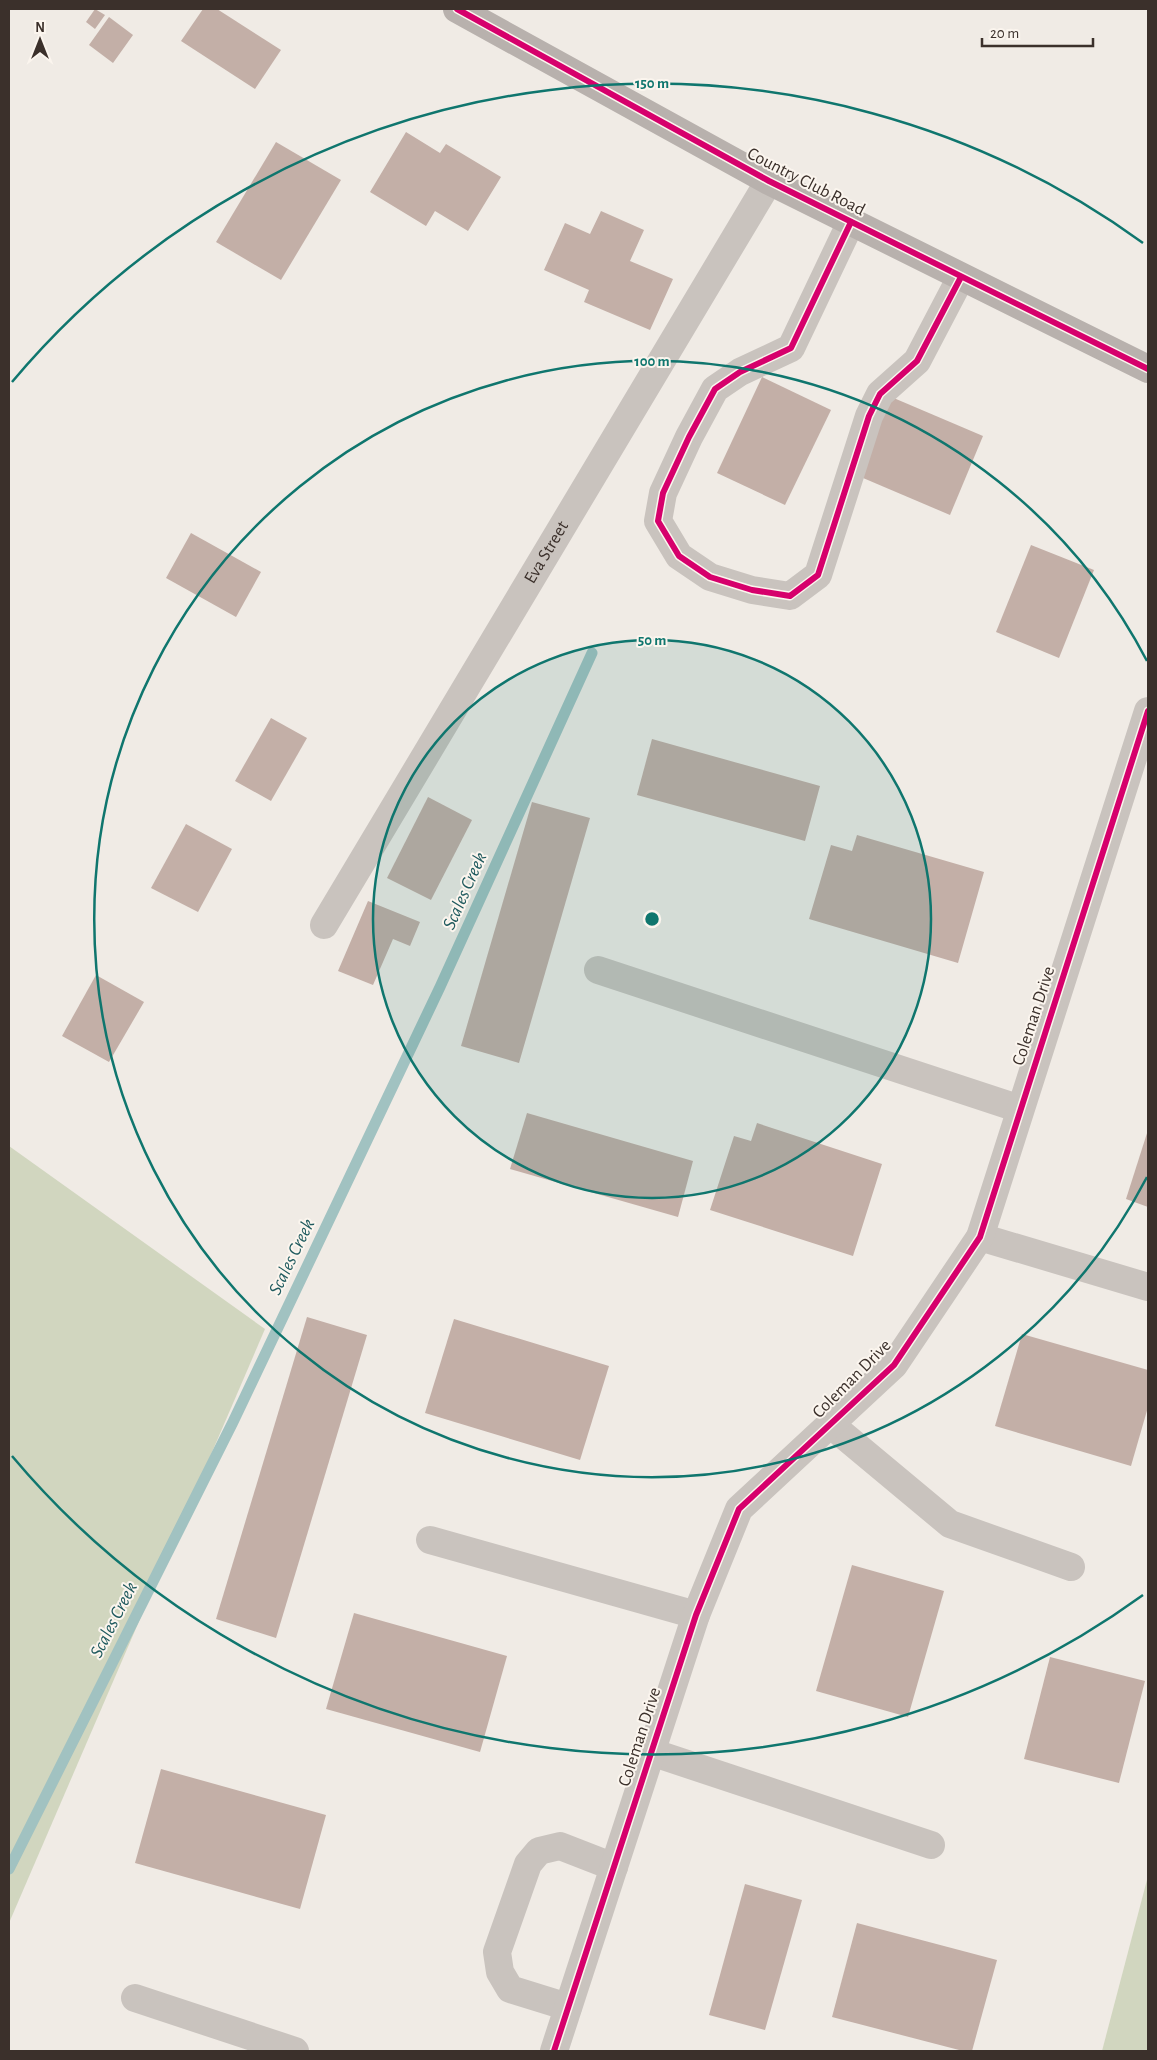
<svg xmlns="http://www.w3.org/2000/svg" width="1157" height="2060" viewBox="0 0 1157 2060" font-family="'Alegreya Sans',sans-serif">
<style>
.green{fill:#d1d6bf}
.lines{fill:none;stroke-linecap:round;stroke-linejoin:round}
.stream{stroke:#a1c2c1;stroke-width:11}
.building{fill:#c3afa7}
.minor{stroke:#c9c3be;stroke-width:28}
.major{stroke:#b8b1ad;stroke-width:28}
.cycleway-casing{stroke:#fbf5ee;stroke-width:9}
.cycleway{stroke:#d6006c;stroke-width:6}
.ring{fill:none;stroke:#0f766e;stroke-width:2.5}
.labels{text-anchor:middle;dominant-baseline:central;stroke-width:4;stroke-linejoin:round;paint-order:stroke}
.street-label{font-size:18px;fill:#3b302b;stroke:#fbf5ee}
.water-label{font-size:19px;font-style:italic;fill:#1f5a5e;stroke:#fbf5ee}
.centre{fill:#0f766e;stroke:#fbf5ee;stroke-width:2.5}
.ring-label{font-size:15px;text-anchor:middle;font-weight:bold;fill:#0f766e;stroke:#fbf5ee;stroke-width:4;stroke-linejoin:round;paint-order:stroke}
</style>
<rect width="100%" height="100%" fill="#f0ebe5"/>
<!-- green -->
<g class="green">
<polygon points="9,1146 265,1329 9,1923"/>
<polygon points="1148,1876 1148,2051 1102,2051"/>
</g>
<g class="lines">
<!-- stream -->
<polyline class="stream" points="9,1869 233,1422 440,987 592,653"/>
</g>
<!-- building -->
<g class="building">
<polygon points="95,9 105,15 95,29 86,22"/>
<polygon points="203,9 217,9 281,50 255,89 181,41"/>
<polygon points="109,17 133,35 113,63 89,45"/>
<polygon points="406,132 440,153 446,144 501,177 468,231 435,211 426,226 370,192"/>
<polygon points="276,142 341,180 281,280 216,242"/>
<polygon points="601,211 644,230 630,261 673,279 650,330 584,302 589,290 544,270 565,223 590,234"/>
<polygon points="762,377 831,410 785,505 717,473"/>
<polygon points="889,396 983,436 950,515 856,475"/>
<polygon points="191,533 261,572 236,617 166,578"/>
<polygon points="1031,545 1094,570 1059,658 996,632"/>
<polygon points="271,718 307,738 271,801 235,781"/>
<polygon points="652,739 820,786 805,841 637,795"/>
<polygon points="428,797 472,820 431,900 387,878"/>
<polygon points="532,802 590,818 519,1063 461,1046"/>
<polygon points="186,824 232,849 198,912 151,888"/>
<polygon points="857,835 984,872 958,963 809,919 831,845 852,851"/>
<polygon points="368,901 420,922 410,946 393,939 373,985 338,971"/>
<polygon points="96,975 144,1002 109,1062 62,1036"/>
<polygon points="527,1113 693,1161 678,1217 510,1169"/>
<polygon points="757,1123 882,1164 853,1256 710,1210 734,1136 751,1141"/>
<polygon points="1148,1130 1148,1207 1126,1199"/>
<polygon points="307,1317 367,1335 276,1638 216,1619"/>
<polygon points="454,1319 609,1366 580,1460 425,1413"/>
<polygon points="1022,1334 1148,1370 1148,1407 1131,1466 995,1426"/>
<polygon points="852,1565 944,1591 908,1717 816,1691"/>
<polygon points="354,1613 507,1656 480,1752 326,1709"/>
<polygon points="1050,1657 1145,1681 1119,1783 1024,1759"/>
<polygon points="161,1769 326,1815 300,1909 135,1863"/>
<polygon points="745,1884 802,1900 765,2030 709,2015"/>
<polygon points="857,1923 997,1960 972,2051 963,2051 832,2017"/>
</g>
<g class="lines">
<!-- minor -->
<g class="minor">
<polyline points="851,222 791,348 740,372 715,389 689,437 663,493 658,521 679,556 710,577 752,590 790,596 818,575 869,416 880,394 917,361 961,277"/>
<path id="s1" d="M324,925L769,181"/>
<polyline points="598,970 1020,1109"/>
<polyline points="980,1237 1148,1287"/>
<polyline points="830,1424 950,1524 1071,1567"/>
<polyline points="430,1540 696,1615"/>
<polyline points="651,1752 931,1845"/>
<polyline points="135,1998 295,2051"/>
<polyline points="568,2007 510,1989 500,1972 497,1952 528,1864 539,1851 560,1846 614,1867"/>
<polyline points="554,2051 696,1615 739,1509 894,1365 980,1237 1148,711"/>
</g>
<!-- major -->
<polyline class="major" points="457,9 769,181 1148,369"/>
<defs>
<g id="cycleway">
<polyline points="457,9 769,181 1148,369"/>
<polyline points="851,222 791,348 740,372 715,389 689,437 663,493 658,521 679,556 710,577 752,590 790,596 818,575 869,416 880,394 917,361 961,277"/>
<polyline points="554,2051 696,1615 739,1509 894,1365 980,1237 1148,711"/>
</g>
</defs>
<!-- cycleway casing -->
<use href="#cycleway" class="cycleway-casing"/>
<!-- cycleway -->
<use href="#cycleway" class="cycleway"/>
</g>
<!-- distance rings -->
<circle cx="652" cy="919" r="279" fill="#0f766e" fill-opacity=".12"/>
<g class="ring">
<circle cx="652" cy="919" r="279"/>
<path d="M1147 1177A558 558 0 1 1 1147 661"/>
<path d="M1143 1595A836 836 0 0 1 12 1456M12 382A836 836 0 0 1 1143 243"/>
</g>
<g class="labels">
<!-- street labels -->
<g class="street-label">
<text transform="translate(806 182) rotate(27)">Country Club Road</text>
<text stroke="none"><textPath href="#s1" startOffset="434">Eva Street</textPath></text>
<text transform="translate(1034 1016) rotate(-72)">Coleman Drive</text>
<text transform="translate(852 1379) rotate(-45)">Coleman Drive</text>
<text transform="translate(640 1737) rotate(-72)">Coleman Drive</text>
</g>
<!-- water labels -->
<g class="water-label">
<text transform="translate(465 891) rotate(-66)">Scales Creek</text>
<text transform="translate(292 1257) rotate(-64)">Scales Creek</text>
<text transform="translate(114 1620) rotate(-63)">Scales Creek</text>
</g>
</g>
<circle cx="652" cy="919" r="8" class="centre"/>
<g class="ring-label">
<text x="652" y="88">150 m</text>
<text x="652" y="366">100 m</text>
<text x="652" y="645">50 m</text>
</g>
<!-- border -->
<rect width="1157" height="2060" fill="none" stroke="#3b302b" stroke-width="20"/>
<!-- north arrow -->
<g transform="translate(40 40)" stroke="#fbf5ee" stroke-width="4" paint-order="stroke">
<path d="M0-4L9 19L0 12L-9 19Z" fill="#3b302b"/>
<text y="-8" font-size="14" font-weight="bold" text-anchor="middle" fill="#3b302b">N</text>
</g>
<!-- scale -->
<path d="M982 38v8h111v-8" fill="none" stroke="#3b302b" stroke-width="2.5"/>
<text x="990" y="38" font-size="15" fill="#3b302b" stroke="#fbf5ee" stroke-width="4" paint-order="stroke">20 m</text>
</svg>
